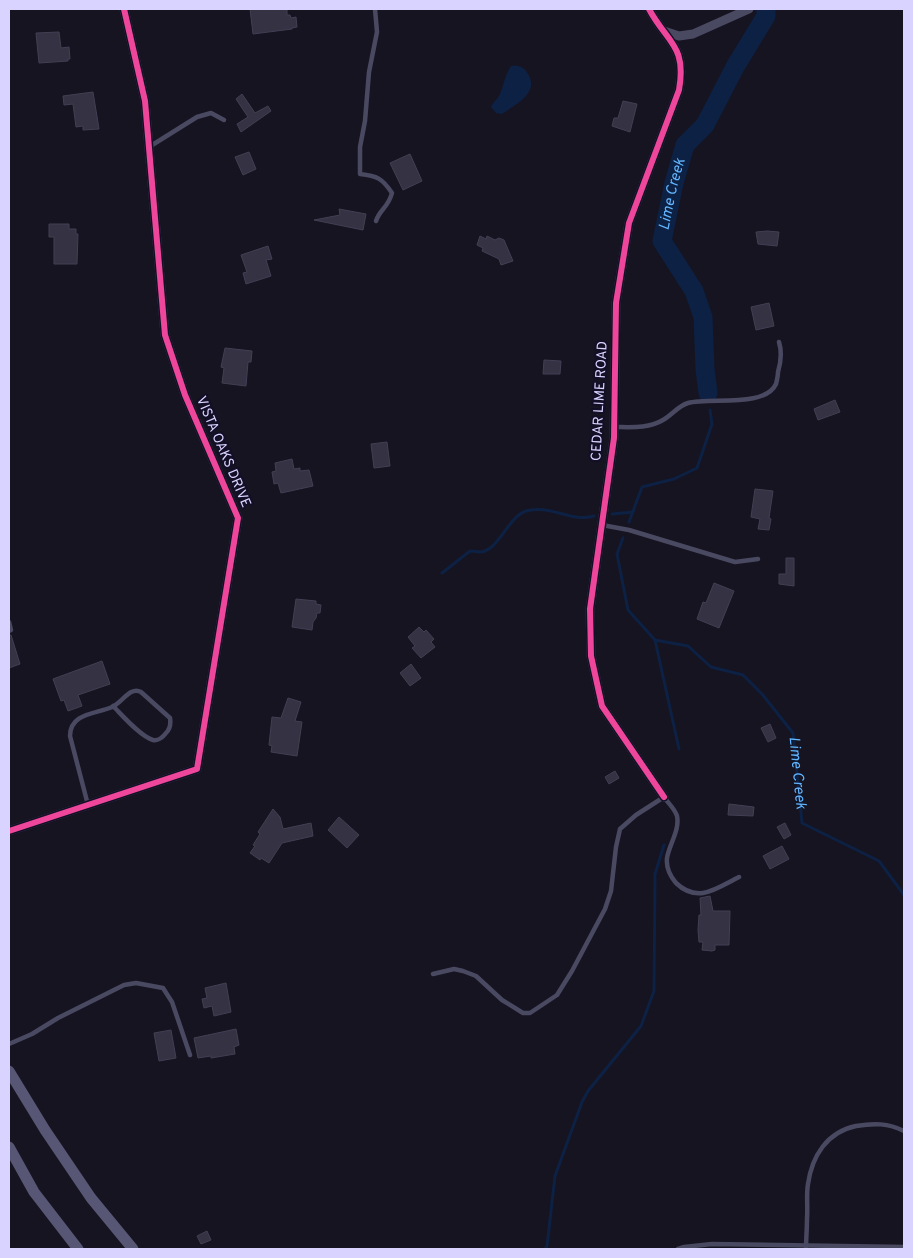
<svg xmlns="http://www.w3.org/2000/svg" width="913" height="1258" viewBox="0 0 913 1258" font-family="Overpass,sans-serif">
<style>
.water{fill:#0d2144}
.lines{fill:none;stroke-linecap:round;stroke-linejoin:round}
.stream{stroke:#0d2144;stroke-width:3}
.river{stroke:#0d2144;stroke-width:19}
.building{fill:#343243;stroke:#433f54}
.service{stroke:#4a4962;stroke-width:4.5}
.minor{stroke:#4a4962;stroke-width:9}
.secondary{stroke:#575674;stroke-width:11}
.cycleway-casing{stroke:#130f26;stroke-width:9}
.cycleway{stroke:#ed469a;stroke-width:6}
.labels{text-anchor:middle;dominant-baseline:central;stroke-width:4.5;stroke-linejoin:round;paint-order:stroke}
.street-label{font-size:14px;fill:#d9d4ff;stroke:#130f26}
.water-label{font-size:15px;font-style:italic;fill:#62b6ff;stroke:#130f26}
</style>
<rect width="100%" height="100%" fill="#161421"/>
<!-- water -->
<path class="water" d="M511,66C519,65 524,67 528,74C540,93 515,105 502,114L496,113L491,107C493,102 498,99 500,94C504,84 505,75 511,66Z"/>
<g class="lines">
<!-- stream -->
<g class="stream">
<polyline points="612,514 633,512"/>
<polyline points="629,522 642,487 674,479 697,468 712,424 710,410"/>
<path id="s1" d="M623,538L617,554L628,610L655,640L688,646L711,667L743,675L762,694L793,733L802,823L879,861L904,895"/>
<path d="M442,573L470,551C473,551 478,552 481,552C500,549 507,518 526,511C549,504 572,523 594,516"/>
<polyline points="655,640 679,749"/>
<polyline points="545,1249 547,1246 555,1176 582,1102 588,1091 641,1026 654,991 655,874 664,845"/>
</g>
<!-- river -->
<path class="river" id="s2" d="M708,393L705,369L703,317L694,291L662,241L674,183L685,145L705,125L735,67L766,16V9"/>
</g>
<!-- building -->
<g class="building">
<polygon points="250,9 287,9 287,15 290,15 291,18 296,17 297,27 292,28 292,29 253,34"/>
<polygon points="59,32 61,48 69,47 70,59 68,59 68,61 39,63 36,33"/>
<polygon points="93,92 99,129 83,130 83,126 76,127 73,104 64,105 63,96"/>
<polygon points="242,94 255,113 268,106 271,111 241,132 237,124 248,117 236,99"/>
<polygon points="623,101 637,104 630,132 612,126 614,118 618,118"/>
<polygon points="249,152 256,169 243,175 235,157"/>
<polygon points="410,154 422,181 403,190 390,163"/>
<polygon points="339,209 366,214 363,230 314,220 340,215"/>
<polygon points="49,224 69,224 69,229 76,229 76,234 78,234 77,264 54,264 54,237 49,237"/>
<polygon points="767,231 779,232 777,246 758,244 756,232"/>
<polygon points="480,236 486,239 487,236 495,240 499,238 504,240 513,261 501,265 499,259 482,251 483,248 477,245"/>
<polygon points="268,246 272,259 266,260 271,276 246,284 243,273 247,272 241,255"/>
<polygon points="769,303 774,326 756,330 751,307"/>
<polygon points="225,348 252,351 251,362 248,362 246,386 222,383 224,368 221,367"/>
<polygon points="544,360 561,361 560,374 543,374"/>
<polygon points="835,400 840,412 818,420 814,409"/>
<polygon points="387,442 390,466 374,468 371,444"/>
<polygon points="292,459 294,469 300,468 300,471 309,470 313,486 281,493 278,483 274,484 272,472 276,471 275,463"/>
<polygon points="755,489 773,491 769,518 771,519 769,530 758,529 760,519 751,517"/>
<polygon points="786,558 794,558 794,586 779,584 779,574 786,574"/>
<polygon points="714,583 734,591 719,628 697,619 703,602 706,603"/>
<polygon points="296,599 316,601 316,604 321,605 320,613 317,613 316,618 313,622 312,630 292,627"/>
<polygon points="419,627 424,632 426,630 434,639 431,642 435,647 421,658 412,648 415,646 408,637"/>
<polygon points="9,635 11,635 20,664 9,668"/>
<polygon points="102,661 110,684 78,695 82,706 68,711 64,700 61,701 53,679"/>
<polygon points="411,664 421,678 410,686 400,673"/>
<polygon points="288,698 301,702 295,721 302,722 297,756 271,752 272,746 269,745 272,717 281,718"/>
<polygon points="770,724 776,738 768,742 761,728"/>
<polygon points="615,771 619,778 609,784 605,777"/>
<polygon points="729,804 754,807 753,816 728,815"/>
<polygon points="273,809 280,817 283,829 311,823 313,836 282,843 269,863 261,858 260,860 250,853 255,846 253,845 260,834 258,832"/>
<polygon points="339,817 359,835 347,848 328,830"/>
<polygon points="785,823 791,835 784,839 777,827"/>
<polygon points="782,846 789,859 770,869 763,856"/>
<polygon points="710,896 713,911 730,911 729,945 715,945 715,950 712,951 702,950 703,942 699,942 698,930 699,915 701,915 700,898"/>
<polygon points="226,983 231,1012 214,1016 212,1006 204,1008 202,999 207,998 205,988"/>
<polygon points="236,1029 239,1045 234,1047 235,1054 211,1058 211,1056 198,1058 194,1038"/>
<polygon points="171,1030 176,1058 159,1061 154,1033"/>
<polygon points="207,1231 211,1240 201,1244 197,1236"/>
</g>
<g class="lines">
<!-- service -->
<g class="service">
<path d="M375,9L377,32L369,72L365,121L360,147V174C377,176 382,178 392,193C388,208 380,209 376,221"/>
<polyline points="149,147 197,117 211,113 224,120"/>
<path d="M614,427C630,427 648,429 663,420C672,415 678,406 688,403C710,397 765,408 776,384C777,380 778,376 778,372C781,362 782,352 779,342"/>
<polyline points="602,525 629,530 735,562 758,559"/>
<polyline points="9,622 11,630 9,631"/>
<path d="M88,805L70,736C70,713 96,714 112,707C122,703 130,686 141,692L170,718C171,724 170,729 166,733C163,737 158,741 153,740C141,737 122,715 113,706"/>
<path d="M433,974L454,969L463,971L476,976L502,1000L523,1013H530L557,995L572,971L605,909L611,891L616,847L620,829L636,815L664,797C668,803 675,809 677,816C680,830 669,845 667,858C666,867 670,876 676,883C698,904 717,888 739,877"/>
<polyline points="9,1044 32,1034 58,1018 124,985 136,983 163,988 172,1002 190,1055"/>
<polyline points="678,1249 684,1247 712,1244 904,1247"/>
<path d="M806,1249C806,1239 807,1229 807,1218C808,1207 806,1195 808,1184C812,1156 827,1132 856,1126C874,1123 888,1123 904,1131"/>
</g>
<!-- minor -->
<g class="minor">
<path d="M649,9C667,43 687,45 679,90L629,223L616,303L614,438L590,609L591,656L602,706L664,797"/>
<polyline points="664,31 679,36 693,34 749,9"/>
<polyline points="9,831 197,769 238,518 185,395 165,335 145,101 124,9"/>
</g>
<!-- secondary -->
<g class="secondary">
<polyline points="9,1071 45,1130 91,1198 133,1249"/>
<polyline points="9,1147 34,1192 78,1249"/>
</g>
<defs>
<g id="cycleway">
<path d="M649,9C667,43 687,45 679,90L629,223L616,303L614,438L590,609L591,656L602,706L664,797"/>
<polyline points="9,831 197,769 238,518 185,395 165,335 145,101 124,9"/>
</g>
</defs>
<!-- cycleway casing -->
<use href="#cycleway" class="cycleway-casing"/>
<!-- cycleway -->
<use href="#cycleway" class="cycleway"/>
</g>
<g class="labels">
<!-- street labels -->
<g class="street-label">
<text transform="translate(600 401) rotate(-87)">CEDAR LIME ROAD</text>
<text transform="translate(223 452) rotate(67)">VISTA OAKS DRIVE</text>
</g>
<!-- water labels -->
<g class="water-label">
<text stroke="none"><textPath href="#s2" startOffset="211">Lime Creek</textPath></text>
<text stroke="none"><textPath href="#s1" startOffset="329">Lime Creek</textPath></text>
</g>
</g>
<!-- border -->
<rect width="913" height="1258" fill="none" stroke="#d9d4ff" stroke-width="20"/>
</svg>
